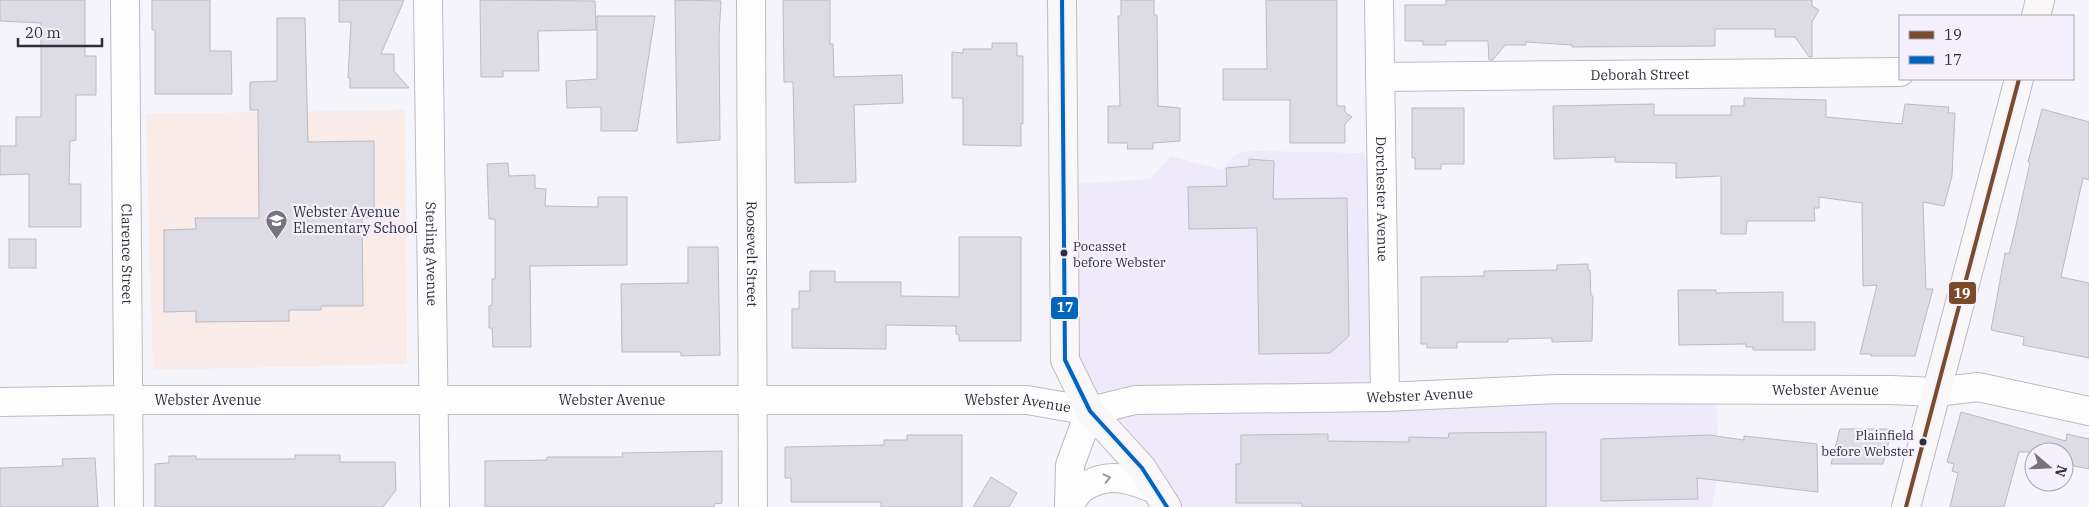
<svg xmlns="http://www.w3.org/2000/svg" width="2089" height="507" viewBox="0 0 2089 507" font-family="'IBM Plex Serif',serif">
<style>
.built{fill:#eeeafa}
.education{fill:#f8ebe8}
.building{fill:#dddbe4;stroke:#bbb9c1}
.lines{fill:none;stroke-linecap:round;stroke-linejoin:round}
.minor-casing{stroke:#bcbac2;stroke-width:30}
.tertiary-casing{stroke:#bcbac2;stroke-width:30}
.secondary-casing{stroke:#bcbac2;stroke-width:30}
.minor{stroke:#fefdfe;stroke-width:28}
.tertiary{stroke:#fefdfe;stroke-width:28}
.secondary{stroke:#f9f7f7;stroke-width:28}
.bus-1-casing{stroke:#f4f0fe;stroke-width:8}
.bus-2-casing{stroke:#f4f0fe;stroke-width:8}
.bus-1{stroke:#7a4b2a;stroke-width:4}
.bus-2{stroke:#0065bd;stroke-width:4}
.oneway{stroke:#98969c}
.bus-dot{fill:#312e3a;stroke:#f4f0fe;stroke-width:2}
.labels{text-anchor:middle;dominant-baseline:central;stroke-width:4.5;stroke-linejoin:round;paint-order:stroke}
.bus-label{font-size:13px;fill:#312e3a;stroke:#f4f0fe;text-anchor:start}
.street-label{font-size:14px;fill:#312e3a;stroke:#f4f0fe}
.poi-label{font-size:14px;fill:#312e3a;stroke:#f4f0fe;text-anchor:start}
.line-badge{stroke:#f4f0fe;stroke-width:2}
.badge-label{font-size:14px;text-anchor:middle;font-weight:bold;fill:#fff}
</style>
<rect width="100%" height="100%" fill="#f5f4fa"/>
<!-- built -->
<polygon class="built" points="1252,151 1364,153 1367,169 1371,392 1716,396 1719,464 1712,507 1156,507 1069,399 1072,184 1150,179 1171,156 1222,170 1235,154"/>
<!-- education -->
<polygon class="education" points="405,110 407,364 153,370 146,114"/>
<!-- building -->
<g class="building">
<polygon points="0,0 85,0 85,56 96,56 96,95 76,95 76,140 70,141 69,184 81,184 81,227 29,227 29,174 0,175 0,146 16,146 16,117 41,117 41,23 0,21"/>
<polygon points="152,0 210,0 210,51 231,51 232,94 155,94 155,30 152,30"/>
<polygon points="339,0 404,0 381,54 394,54 394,71 409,88 350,88 350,78 348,78 351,22 339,22"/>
<polygon points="480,0 595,1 596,30 538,31 539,71 503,71 503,77 481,77"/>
<polygon points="675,0 721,1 719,35 720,140 677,143"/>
<polygon points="783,0 830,0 830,44 833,44 834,77 902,75 903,103 854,105 856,182 795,183 793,82 784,82"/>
<polygon points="1121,0 1154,0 1154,15 1157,15 1158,106 1180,108 1180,141 1153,143 1153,149 1127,149 1128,143 1108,143 1108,106 1120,106 1118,16 1121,16"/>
<polygon points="1266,0 1337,0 1337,106 1345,106 1345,112 1352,117 1345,124 1345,143 1290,143 1290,100 1223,100 1223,69 1267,69"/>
<polygon points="1446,0 1812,0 1812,6 1819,10 1812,22 1812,57 1809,57 1795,37 1775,37 1775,29 1715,29 1715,46 1572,47 1572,45 1526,42 1526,45 1505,45 1493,60 1489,60 1488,41 1446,41 1446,45 1423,45 1423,41 1405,41 1405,5 1446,5"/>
<polygon points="597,16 655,16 637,131 601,131 601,107 567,108 566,81 597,79"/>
<polygon points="277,18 305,18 308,142 374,141 374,218 362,218 363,306 321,306 321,310 289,310 289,321 196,322 196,311 164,312 164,230 196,229 195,218 259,218 258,110 250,110 250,82 277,81"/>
<polygon points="992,43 1017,43 1017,56 1023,56 1023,124 1021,123 1021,146 963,145 963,98 952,98 952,52 963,53 963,49 992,49"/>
<polygon points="1744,98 1826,100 1826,117 1902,124 1905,104 1949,107 1948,113 1955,113 1952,176 1944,206 1923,202 1926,289 1933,289 1915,356 1871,356 1871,354 1860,354 1877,285 1863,286 1862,203 1819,197 1819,208 1814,208 1815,221 1747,221 1746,234 1721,234 1721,176 1676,178 1676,163 1615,162 1615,157 1554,159 1553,106 1654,104 1654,115 1731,115 1731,106 1744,106"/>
<polygon points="1412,108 1464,108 1464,164 1441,164 1441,169 1415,169 1415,158 1412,158"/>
<polygon points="2042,109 2089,122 2089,180 2083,178 2061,277 2089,283 2089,358 2023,345 2024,337 1991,330 2005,253 2009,254 2014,234 2030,163 2028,162"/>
<polygon points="1249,159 1274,161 1273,199 1347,198 1349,336 1330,353 1259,354 1257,228 1189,229 1188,187 1227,186 1226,168 1249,166"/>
<polygon points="508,163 509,176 535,175 535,188 546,189 545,206 598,207 598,197 627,197 627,265 530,266 531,347 493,347 492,328 489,328 489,306 492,305 492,279 495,279 495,219 489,219 487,164"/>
<polygon points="959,237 1021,237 1021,341 959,341 959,335 956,334 956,326 886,325 886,349 792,348 792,309 799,309 799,291 810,291 810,271 835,271 835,282 901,282 901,296 959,297"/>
<rect x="9" y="239" width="27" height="29"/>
<polygon points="688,247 718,247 720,355 681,356 681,352 622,352 621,284 688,283"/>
<polygon points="1588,264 1588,270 1590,270 1591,296 1593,296 1592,341 1552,342 1552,338 1508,339 1508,342 1457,342 1457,348 1427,348 1427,344 1421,344 1421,277 1484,276 1484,271 1557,270 1557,265"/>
<polygon points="1678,290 1716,290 1716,293 1783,292 1783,322 1815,322 1815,350 1753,350 1753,347 1746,347 1746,344 1679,345"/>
<polygon points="1961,412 2066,441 2067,434 2089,439 2089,469 2064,464 2064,452 2019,452 2004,507 1950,507 1958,473 1952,471 1954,464 1947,462"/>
<polygon points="1840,429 1892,429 1883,464 1831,464"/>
<polygon points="1546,432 1546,507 1302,507 1302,503 1236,503 1236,464 1241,464 1241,435 1328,434 1328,441 1409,442 1409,437 1448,438 1449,433"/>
<polygon points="907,435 962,435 962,507 881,507 881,502 791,502 791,478 785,478 785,447 884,445 884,440 907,440"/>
<polygon points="1709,435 1744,440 1744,436 1817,444 1818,492 1697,478 1698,499 1601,501 1601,439"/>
<polygon points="722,451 722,503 714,504 714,507 485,507 485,461 547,460 547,457 623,457 622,453"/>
<polygon points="295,455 340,455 340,462 395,462 396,490 383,507 155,507 155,464 169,463 169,456 196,456 196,459 295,459"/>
<polygon points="95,458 98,507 0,507 0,468 63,466 62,459"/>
<polygon points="991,477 1017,493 1009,507 973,507"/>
</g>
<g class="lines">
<defs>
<g id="minor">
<path id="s1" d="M125,0L129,507"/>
<path id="s2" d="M428,0L435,507"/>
<path id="s3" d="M751,0L753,507"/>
<path id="s4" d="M1379,0L1385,397"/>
<path id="s5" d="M1380,77L1900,72"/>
<polyline points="1936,392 1978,387 2089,411"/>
<path d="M1069,505C1073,500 1078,490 1084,487C1109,471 1130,479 1155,489"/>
<polyline points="1069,507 1070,465 1090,411"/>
</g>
<g id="tertiary">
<path id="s6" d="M0,402L128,400H1027L1090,411L1135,400L1385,397L1558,389L1891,390L1936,392"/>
</g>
<g id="secondary">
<polyline points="1062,0 1065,360 1090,411 1142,468 1167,507"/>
<polyline points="2036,16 2040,0"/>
<polyline points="1906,507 2019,79"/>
</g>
</defs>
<!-- minor casing -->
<use href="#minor" class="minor-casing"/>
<!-- tertiary casing -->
<use href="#tertiary" class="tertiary-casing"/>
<!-- secondary casing -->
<use href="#secondary" class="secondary-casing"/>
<!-- minor -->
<use href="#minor" class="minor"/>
<!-- tertiary -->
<use href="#tertiary" class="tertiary"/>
<!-- secondary -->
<use href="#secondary" class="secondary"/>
<defs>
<polyline id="bus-1" points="1906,507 2019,79"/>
<polyline id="bus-2" points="1062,0 1065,360 1090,411 1142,468 1167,507"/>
</defs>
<!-- bus-1 casing -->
<use href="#bus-1" class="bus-1-casing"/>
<!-- bus-2 casing -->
<use href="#bus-2" class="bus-2-casing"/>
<!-- bus-1 -->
<use href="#bus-1" class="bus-1"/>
<!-- bus-2 -->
<use href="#bus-2" class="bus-2"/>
</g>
<!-- one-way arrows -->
<defs><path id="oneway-chevron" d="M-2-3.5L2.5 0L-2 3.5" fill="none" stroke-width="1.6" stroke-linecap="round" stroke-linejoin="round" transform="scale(1.25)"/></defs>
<use class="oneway" href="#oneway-chevron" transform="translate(1107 478) rotate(-13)"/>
<!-- icons -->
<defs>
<symbol id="school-pin" viewBox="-11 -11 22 30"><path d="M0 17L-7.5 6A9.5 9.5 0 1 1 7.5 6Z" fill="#76737d" stroke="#f4f0fe"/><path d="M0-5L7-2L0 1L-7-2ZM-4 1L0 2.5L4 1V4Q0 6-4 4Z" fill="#fff"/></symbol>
</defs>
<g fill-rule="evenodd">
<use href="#school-pin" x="264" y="208" width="25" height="34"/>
</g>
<!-- markers -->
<g class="bus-dot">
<circle cx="1064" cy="253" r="4.5"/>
<circle cx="1923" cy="442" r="4.5"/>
</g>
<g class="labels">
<!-- bus labels -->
<g class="bus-label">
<text x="1073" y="246">Pocasset<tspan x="1073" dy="16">before Webster</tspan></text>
<text x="1914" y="435" text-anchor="end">Plainfield<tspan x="1914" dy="16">before Webster</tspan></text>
</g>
<!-- street labels -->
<g class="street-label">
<text stroke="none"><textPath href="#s5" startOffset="260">Deborah Street</textPath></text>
<text stroke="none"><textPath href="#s4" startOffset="199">Dorchester Avenue</textPath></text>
<text stroke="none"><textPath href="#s1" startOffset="254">Clarence Street</textPath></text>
<text stroke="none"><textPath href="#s2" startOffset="254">Sterling Avenue</textPath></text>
<text stroke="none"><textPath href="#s3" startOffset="254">Roosevelt Street</textPath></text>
<text stroke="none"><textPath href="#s6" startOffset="1828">Webster Avenue</textPath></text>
<text stroke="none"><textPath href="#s6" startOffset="1422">Webster Avenue</textPath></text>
<text stroke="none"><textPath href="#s6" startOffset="208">Webster Avenue</textPath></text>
<text stroke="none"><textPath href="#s6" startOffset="612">Webster Avenue</textPath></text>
<text stroke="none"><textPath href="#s6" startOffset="1018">Webster Avenue</textPath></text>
</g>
<!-- poi labels -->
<g class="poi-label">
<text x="293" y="212">Webster Avenue<tspan x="293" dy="16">Elementary School</tspan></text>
</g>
</g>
<g class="line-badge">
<rect x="1948" y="281" width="29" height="24" rx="5" fill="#7a4b2a"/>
<rect x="1050" y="296" width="29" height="24" rx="5" fill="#0065bd"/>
</g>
<g class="badge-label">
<text x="1962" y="298">19</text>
<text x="1065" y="312">17</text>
</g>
<!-- legend -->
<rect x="1899" y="15" width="175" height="65" fill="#f4f0fe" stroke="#a6a2b0"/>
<rect x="1909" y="31" width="25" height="8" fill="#7a4b2a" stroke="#a6a2b0"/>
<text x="1944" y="40" font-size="15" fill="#312e3a">19</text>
<rect x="1909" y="56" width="25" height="8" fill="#0065bd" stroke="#a6a2b0"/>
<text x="1944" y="65" font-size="15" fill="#312e3a">17</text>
<!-- north arrow -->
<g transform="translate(2049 467) rotate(109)"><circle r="24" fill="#f4f0fe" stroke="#a6a2b0"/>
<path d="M0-4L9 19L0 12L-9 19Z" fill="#76737d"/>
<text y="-8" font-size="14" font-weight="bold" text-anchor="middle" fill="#312e3a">N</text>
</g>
<!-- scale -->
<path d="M18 38v8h84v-8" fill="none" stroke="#312e3a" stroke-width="2.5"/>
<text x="25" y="38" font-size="15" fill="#312e3a" stroke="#f4f0fe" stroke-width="4" paint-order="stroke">20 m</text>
</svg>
